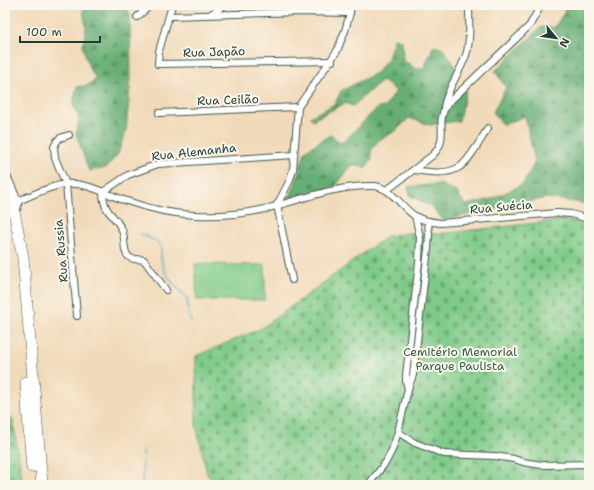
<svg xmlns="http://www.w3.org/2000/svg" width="594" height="490" viewBox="0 0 594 490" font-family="'Shantell Sans',sans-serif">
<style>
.grass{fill:#7eca88;stroke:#4e845e}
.forest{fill:url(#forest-firs);stroke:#427654}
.cemetery{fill:url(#cemetery-stones);stroke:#4e845e}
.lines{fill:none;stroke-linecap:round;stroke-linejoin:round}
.stream{stroke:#3faabe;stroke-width:1.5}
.minor-casing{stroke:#3e5548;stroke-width:8}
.motorway-casing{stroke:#3e5548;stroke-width:12}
.minor{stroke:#fff;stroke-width:6}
.motorway{stroke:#fff;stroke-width:11}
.labels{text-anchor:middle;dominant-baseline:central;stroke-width:4;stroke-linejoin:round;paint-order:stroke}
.street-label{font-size:12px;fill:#1f3d34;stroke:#fbf7ec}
.park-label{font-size:12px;fill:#376049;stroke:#fbf7ec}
</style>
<defs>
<pattern id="forest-firs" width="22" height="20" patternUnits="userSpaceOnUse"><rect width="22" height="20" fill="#66ae74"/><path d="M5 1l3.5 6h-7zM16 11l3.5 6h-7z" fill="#538f60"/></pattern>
<pattern id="cemetery-stones" width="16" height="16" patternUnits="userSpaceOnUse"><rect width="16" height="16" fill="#7eca88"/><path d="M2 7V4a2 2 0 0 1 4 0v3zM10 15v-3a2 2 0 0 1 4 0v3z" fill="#67a570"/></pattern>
</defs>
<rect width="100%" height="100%" fill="#fbf7ec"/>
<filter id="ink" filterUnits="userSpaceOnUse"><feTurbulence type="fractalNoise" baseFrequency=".025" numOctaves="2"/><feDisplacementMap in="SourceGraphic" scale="8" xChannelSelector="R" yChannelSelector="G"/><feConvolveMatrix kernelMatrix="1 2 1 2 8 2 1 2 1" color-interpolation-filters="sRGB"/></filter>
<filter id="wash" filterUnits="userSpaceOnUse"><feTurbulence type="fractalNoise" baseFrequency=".012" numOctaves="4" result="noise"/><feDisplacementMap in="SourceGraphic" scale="16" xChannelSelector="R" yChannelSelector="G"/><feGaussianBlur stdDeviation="0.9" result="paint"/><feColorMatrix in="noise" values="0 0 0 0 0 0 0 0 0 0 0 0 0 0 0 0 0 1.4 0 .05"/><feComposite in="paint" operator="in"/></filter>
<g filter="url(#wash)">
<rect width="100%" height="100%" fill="#f1daba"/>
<!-- grass -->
<polygon class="grass" points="195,264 265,265 265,300 197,300"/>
<!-- forest -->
<g class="forest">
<polygon points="86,5 123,5 130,13 131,79 126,131 118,154 106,168 89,171 76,134 79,120 73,104 77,87 88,85 96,79 89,68 83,47 86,27 83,10"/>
<polygon points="564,5 589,5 589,204 547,198 443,220 431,206 410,196 408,187 440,184 457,192 465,205 492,199 523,184 535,162 525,116 503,125 493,112 506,88 495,71 541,27 554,28 565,11"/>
<polygon points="394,38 402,41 403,60 416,69 424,69 433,46 443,48 457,69 446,92 455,99 467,87 459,121 430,125 409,118 396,131 379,140 371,151 372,160 365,168 352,165 335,187 289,199 297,179 305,151 330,135 342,143 377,108 385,107 396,91 382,80 353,106 345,103 313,120 310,117 335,104 341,91 376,73 388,59"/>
</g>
<!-- cemetery -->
<g class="cemetery">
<polygon points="565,220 580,222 589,226 589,485 217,485 207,474 196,425 196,356 262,328 387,236 415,232 436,234"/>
<polygon points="5,415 10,416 13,420 23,485 5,485"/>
</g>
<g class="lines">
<!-- stream -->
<g class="stream">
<path d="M141,234L156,241L161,246C159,271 170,281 187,298L188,310L191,321"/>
<polyline points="142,485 143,449"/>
</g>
</g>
</g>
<g filter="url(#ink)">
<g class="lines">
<defs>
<g id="minor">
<polyline points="172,5 159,51 158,64 332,61"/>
<polyline points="211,14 225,5"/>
<polyline points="169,16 302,12 350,13"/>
<polyline points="137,17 151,5"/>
<path d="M444,107C447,88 460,73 466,55C471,40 469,21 469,5"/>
<polyline points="159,113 298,107"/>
<polyline points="69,135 60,138 57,141 54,147 55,158 66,184 77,316"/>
<path d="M414,170C427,172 445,175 458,168C469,162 481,139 488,128"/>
<polyline points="5,171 18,201 18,206 15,214"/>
<path d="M387,190L433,155C451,136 433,124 448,103L523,32L530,25L541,5"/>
<path d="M18,201C33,195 49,186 66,184C88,182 107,195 127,201C147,208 174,214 195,215C217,216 244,214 265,209C300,200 337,185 374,186C391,187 402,208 415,216C423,221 432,222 441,223L557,213L571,214L589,219"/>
<polyline points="277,205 289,182 293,170 298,107 337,51 345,31 350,13 351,5"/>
<polyline points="277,205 292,280"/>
<path d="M166,290L144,260C139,258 134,261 129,257C122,251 126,239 122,230C114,212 104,216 103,192L128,175L158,164L294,155"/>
<polyline points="408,389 406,381 406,375 419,262 420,237 415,216"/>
<polyline points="398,432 415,443 444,454 494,456 514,459 523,462 542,465 589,464"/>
<polyline points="368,485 386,462 392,450 398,432 408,389 413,375 428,249 429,235 428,221"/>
</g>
<g id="motorway">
<polyline points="5,189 15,216 23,258 42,485"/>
<polyline points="26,382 28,417 32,467"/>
</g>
</defs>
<!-- minor casing -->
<use href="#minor" class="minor-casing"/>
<!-- motorway casing -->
<use href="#motorway" class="motorway-casing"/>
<!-- minor -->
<use href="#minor" class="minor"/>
<!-- motorway -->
<use href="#motorway" class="motorway"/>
</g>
</g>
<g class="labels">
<!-- street labels -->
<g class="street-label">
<text transform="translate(214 52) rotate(-2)">Rua Japão</text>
<text transform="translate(228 100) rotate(-2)">Rua Ceilão</text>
<text transform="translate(194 152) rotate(-6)">Rua Alemanha</text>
<text transform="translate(501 207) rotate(-5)">Rua Suécia</text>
<text transform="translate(61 251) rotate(-95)">Rua Russia</text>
</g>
<!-- park labels -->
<g class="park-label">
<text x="460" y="352">Cemitério Memorial<tspan x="460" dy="14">Parque Paulista</tspan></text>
</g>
</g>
<!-- margin -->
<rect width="594" height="490" fill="none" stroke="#fbf7ec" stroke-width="20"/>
<!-- north arrow -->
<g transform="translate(556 38) rotate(119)" stroke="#fbf7ec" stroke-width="3" paint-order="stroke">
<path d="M0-3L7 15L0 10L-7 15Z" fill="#1f3d34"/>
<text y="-6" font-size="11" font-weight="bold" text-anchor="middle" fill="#1f3d34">N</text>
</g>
<!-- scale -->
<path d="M20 36v6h80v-6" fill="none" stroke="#1f3d34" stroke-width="2"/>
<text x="26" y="36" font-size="12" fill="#1f3d34" stroke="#fbf7ec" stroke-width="3" paint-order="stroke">100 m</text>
</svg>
